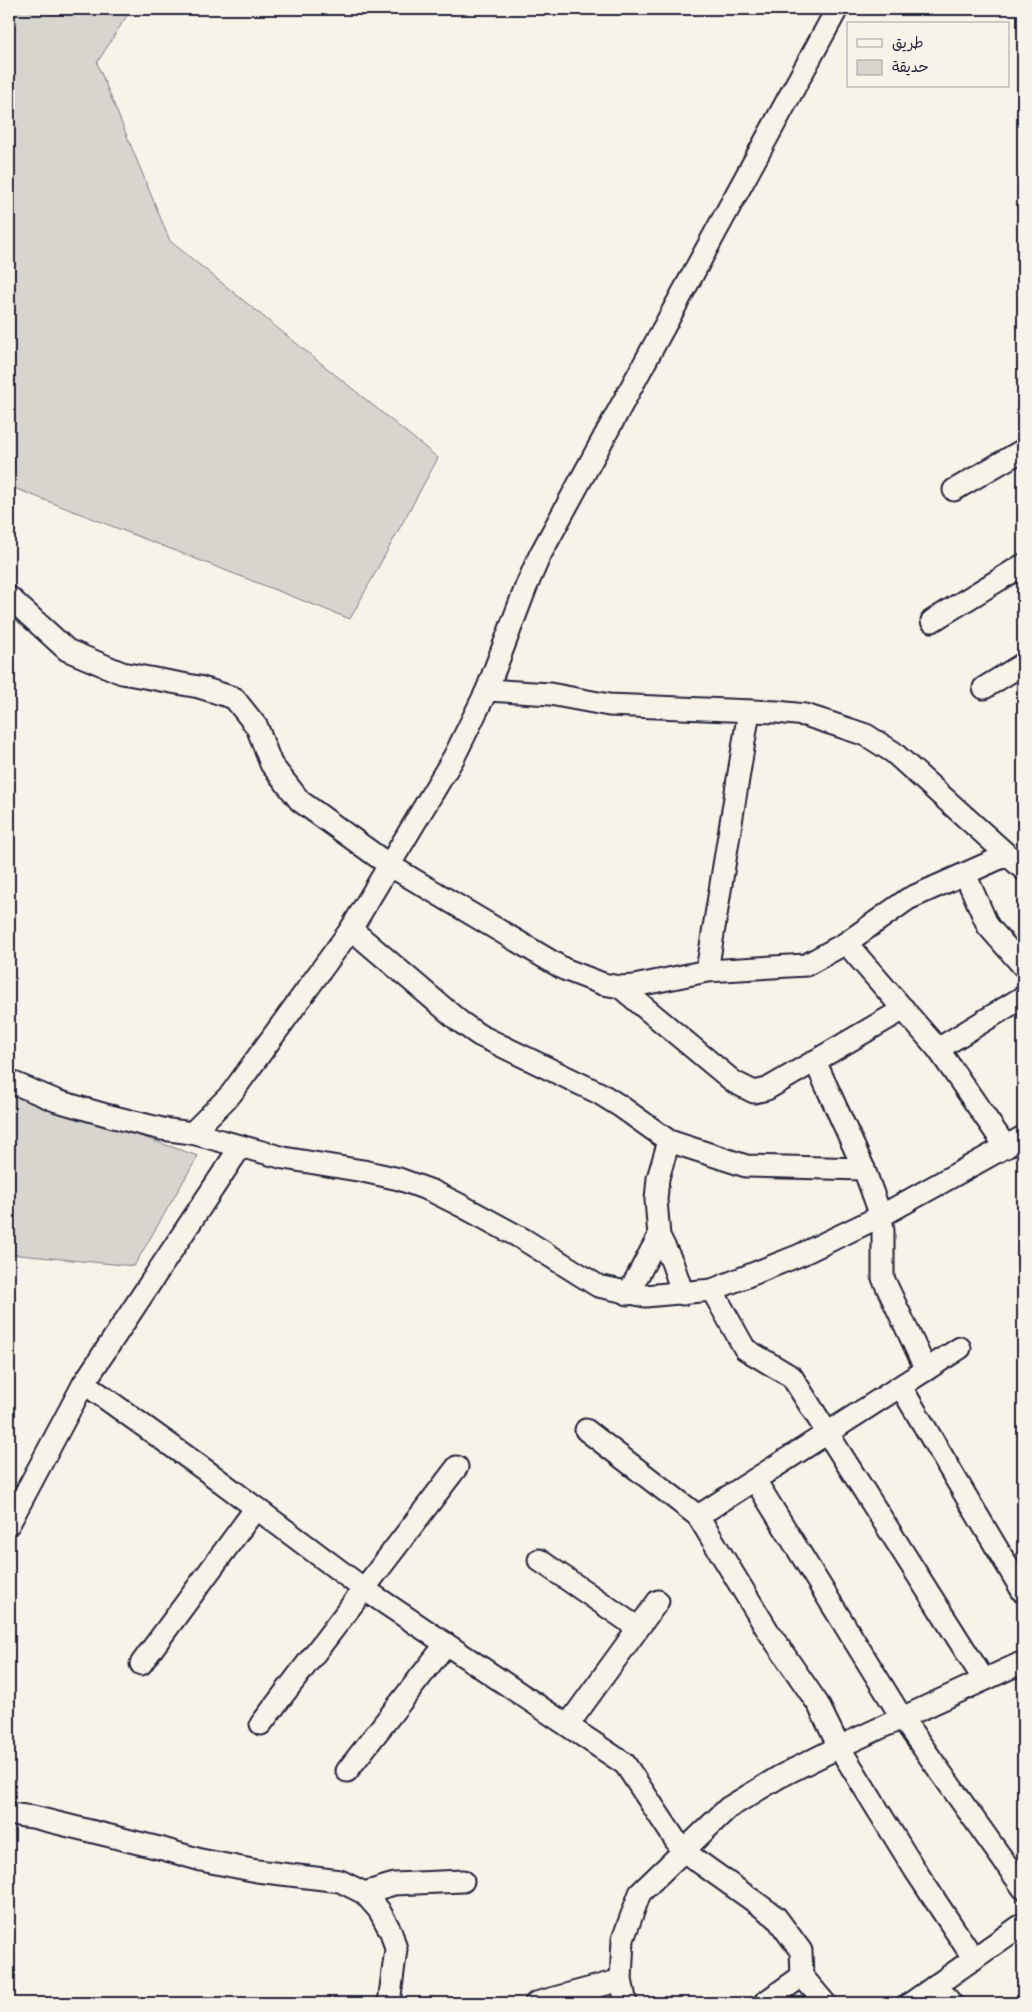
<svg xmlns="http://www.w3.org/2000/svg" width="1032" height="2012" font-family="Mynerve,'Playpen Sans Arabic',sans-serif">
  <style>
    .green { fill: #d8d5cf; stroke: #7d7c85 }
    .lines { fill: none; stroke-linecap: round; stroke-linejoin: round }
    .minor-casing { stroke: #22223b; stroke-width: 25 }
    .minor { stroke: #f7f3e8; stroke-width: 21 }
  </style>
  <rect width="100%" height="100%" fill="#f7f3e8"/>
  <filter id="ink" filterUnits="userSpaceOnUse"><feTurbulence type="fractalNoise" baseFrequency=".02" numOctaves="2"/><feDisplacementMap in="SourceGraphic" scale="10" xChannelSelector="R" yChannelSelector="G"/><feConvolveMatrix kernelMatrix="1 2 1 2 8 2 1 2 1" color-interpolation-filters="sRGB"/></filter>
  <g filter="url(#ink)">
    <g class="green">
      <path d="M9,9H131L97,63L170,241L438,458L350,619L9,486Z"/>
      <path d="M9,1091L198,1156L134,1266L9,1254Z"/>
    </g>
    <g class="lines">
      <defs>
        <g id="minor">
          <path d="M954,490L1023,450"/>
          <path d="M9,597L67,650L122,673L199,687L234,698L257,727L271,764L300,801L389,865L564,969L603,984L620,987L634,986L707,971L806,965L846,943L908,899L1007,855"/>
          <path d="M932,621L1023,565"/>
          <path d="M984,688L1023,664"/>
          <path d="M487,690L550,694L609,705L777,712L805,715L833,724L866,735L893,752L1023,869"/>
          <path d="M965,874L988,926L1023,966"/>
          <path d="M351,929L459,1021L479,1035L599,1093L620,1106L669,1141L746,1166L864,1169"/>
          <path d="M846,943L938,1049L1006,1147"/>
          <path d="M707,971L749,711"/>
          <path d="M620,987L734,1082L754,1092L767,1089L904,1009"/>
          <path d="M938,1049L1023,997"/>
          <path d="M815,1061L864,1169L881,1216L883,1231V1278L926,1370"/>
          <path d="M9,1081L57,1101L110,1116L162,1129L192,1133L284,1158L363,1171L399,1179L432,1191L460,1205L523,1239L598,1286L645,1296L712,1290L800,1255L881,1216L1023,1137"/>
          <path d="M192,1133L231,1094L351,929L454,757L487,690L526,587L540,555L837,9"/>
          <path d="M669,1141L658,1178L656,1200L659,1236L672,1262L683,1294"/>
          <path d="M712,1290L745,1349L792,1377L984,1680"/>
          <path d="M628,1294L659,1236"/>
          <path d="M84,1383L212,1475L364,1589L625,1764L682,1850L776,1917L801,1951L802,1976L825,2003"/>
          <path d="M901,1387L1023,1592"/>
          <path d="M586,1430L698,1516L768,1631L818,1704L839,1747L915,1870L974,1959"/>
          <path d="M755,1480L902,1718L1023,1888"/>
          <path d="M698,1516L960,1348"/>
          <path d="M9,1524L84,1383L241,1146"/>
          <path d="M539,1560L638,1628"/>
          <path d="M141,1664L256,1508"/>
          <path d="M261,1724L457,1467"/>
          <path d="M568,1725L658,1601"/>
          <path d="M347,1771L446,1644"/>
          <path d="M9,1814L33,1817L163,1849L201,1860L257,1871L340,1881L364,1893L379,1910L391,1932L396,1949L389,2003"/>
          <path d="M364,1893L394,1884L463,1881"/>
          <path d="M936,1985L951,2003"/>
          <path d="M536,2003L621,1980"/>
          <path d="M626,2003L621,1980L623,1939L640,1893L728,1808L779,1777L839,1747L1023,1662"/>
          <path d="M764,2003L802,1976"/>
          <path d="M911,2003L1023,1924"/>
        </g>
      </defs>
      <use href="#minor" class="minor-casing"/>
      <use href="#minor" class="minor"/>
    </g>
  </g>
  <rect width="1032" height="2012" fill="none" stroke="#f7f3e8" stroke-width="30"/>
  <rect x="15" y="15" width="1002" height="1982" fill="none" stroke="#22223b" stroke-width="2" filter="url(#ink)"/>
  <rect x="847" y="22" width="162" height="65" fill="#f7f3e8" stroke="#a29fa3"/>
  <rect x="857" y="39" width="25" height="8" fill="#f7f3e8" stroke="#a29fa3"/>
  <text x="892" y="48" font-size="15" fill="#22223b">طريق</text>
  <rect x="857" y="60" width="25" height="15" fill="#d8d5cf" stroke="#a29fa3"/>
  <text x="892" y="72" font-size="15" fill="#22223b">حديقة</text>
</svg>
